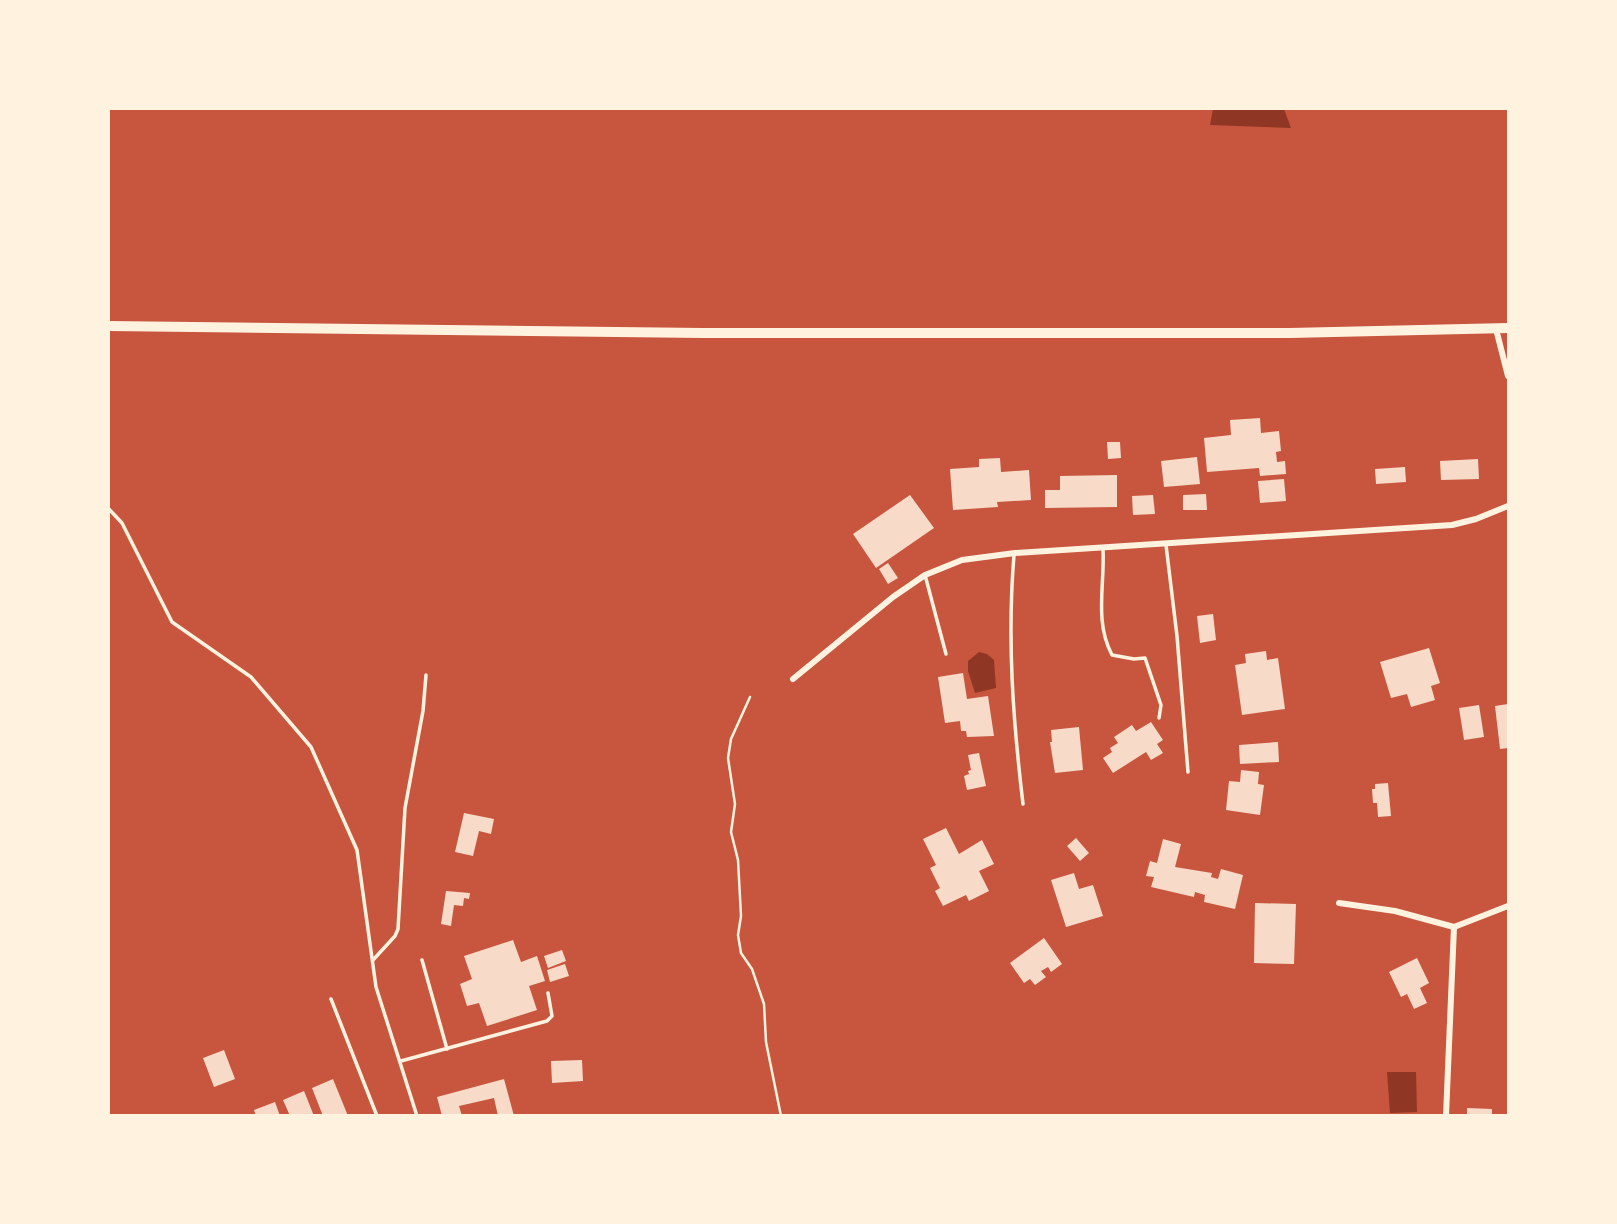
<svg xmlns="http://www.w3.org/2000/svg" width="1617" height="1224" font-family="Karla,sans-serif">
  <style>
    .water { fill: #8f3625 }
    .building { fill: #f7dbc8 }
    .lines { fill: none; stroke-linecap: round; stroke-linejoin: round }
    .path { stroke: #fff3e0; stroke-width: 2.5 }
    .service { stroke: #fff3e0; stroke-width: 3.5 }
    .minor { stroke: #fff3e0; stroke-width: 6 }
    .trunk { stroke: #fff3e0; stroke-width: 10 }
  </style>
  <rect width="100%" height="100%" fill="#c8553d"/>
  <g class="water">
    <path d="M1284,109L1291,128L1210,125L1213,109Z"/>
    <path d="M979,652L987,654L994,660L996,688L975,693L968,671V661Z"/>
    <path d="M1387,1072H1416L1417,1112L1390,1113Z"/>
  </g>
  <g class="building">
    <path d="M1260,418L1261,433L1279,431L1281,451L1276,452L1277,462L1285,461L1286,474L1260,476L1259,468L1207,472L1204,438L1231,435L1230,420Z"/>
    <path d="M1107,442H1120L1121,458L1108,459Z"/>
    <path d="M1197,457L1200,484L1164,487L1161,461Z"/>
    <path d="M1000,458L1001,472L1029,470L1031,500L997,502L998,507L953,510L950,469L979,467V459Z"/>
    <path d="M1478,459L1479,479L1441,480L1440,461Z"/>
    <path d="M1405,467L1406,482L1376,484L1375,469Z"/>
    <path d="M1117,475V507L1045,508V490H1060V476Z"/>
    <path d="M1284,479L1286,501L1260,503L1258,481Z"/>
    <path d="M1206,494L1207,510H1183V495Z"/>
    <path d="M910,495L934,528L876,568L853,534Z"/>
    <path d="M1153,495L1155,514L1133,515L1132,496Z"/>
    <path d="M888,563L898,578L888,584L879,569Z"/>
    <path d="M1213,614L1216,640L1200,643L1197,616Z"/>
    <path d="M1429,648L1440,683L1431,686L1435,700L1411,707L1407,694L1391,698L1380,662Z"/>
    <path d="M1266,651L1267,660L1278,658L1285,709L1242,715L1235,665L1246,663L1245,654Z"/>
    <path d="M963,673L967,699L988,696L994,736L967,737L966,731H961L960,721L945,723L938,677Z"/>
    <path d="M1508,704V748L1500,749L1495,706Z"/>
    <path d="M1479,705L1484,737L1464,740L1459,708Z"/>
    <path d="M1151,722L1163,740L1157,744L1163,753L1151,760L1146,752L1113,773L1103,758L1112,752L1110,748L1118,743L1114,737L1132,725L1136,731Z"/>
    <path d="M1079,727L1083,770L1055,773L1050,742H1052L1051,730Z"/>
    <path d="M1278,742L1279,762L1240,764L1239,745Z"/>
    <path d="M979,753L986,786L967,790L964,776L969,774L968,771L971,770L968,755Z"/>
    <path d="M1241,770L1259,772L1258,784L1264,785L1260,815L1226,810L1229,781L1240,782Z"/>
    <path d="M1388,783L1391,816L1378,817L1377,803H1373L1372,789H1375V784Z"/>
    <path d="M464,813L494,819L491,834L479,831L473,856L455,852Z"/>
    <path d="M946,828L959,854L982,840L994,864L979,871L989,891L969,901L966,895L943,906L935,891L940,888L930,868L936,865L923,839Z"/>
    <path d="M1076,838L1089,853L1080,861L1067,846Z"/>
    <path d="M1163,839L1181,844L1175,867L1212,873L1211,877L1218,879L1221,869L1243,875L1235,909L1204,902L1205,895L1195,892L1194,897L1151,887L1154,877L1146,876L1150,861L1157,863Z"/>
    <path d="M1074,873L1079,889L1093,885L1103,916L1066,927L1051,880Z"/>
    <path d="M446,891L470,893L469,899L464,898L463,906L454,905L451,926L441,924Z"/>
    <path d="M1255,903L1296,904L1294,964L1254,963Z"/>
    <path d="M1044,938L1062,964L1051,972L1048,967L1041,971L1046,977L1035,985L1030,979L1024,983L1010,963Z"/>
    <path d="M513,940L521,962L537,956L545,981L529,986L537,1010L487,1026L479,1003L467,1006L460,984L472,979L464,956Z"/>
    <path d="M562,950L566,961L548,968L544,956Z"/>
    <path d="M1417,958L1429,983L1420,988L1427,1003L1414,1009L1407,994L1401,997L1389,972Z"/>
    <path d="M565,964L569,976L550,982L547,970Z"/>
    <path d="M224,1050L235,1079L214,1087L203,1058Z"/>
    <path d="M582,1060L583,1081L552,1083L551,1061Z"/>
    <path d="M333,1079L348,1116H323L312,1088Z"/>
    <path d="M504,1079L514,1116H498L494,1098L459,1106L462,1116H442L437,1097Z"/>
    <path d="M304,1091L314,1116H290L283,1100Z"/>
    <path d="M275,1102L280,1116H256L254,1110Z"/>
    <path d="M1467,1108L1492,1109V1116H1467Z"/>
  </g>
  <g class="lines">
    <path class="path" d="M750,697L731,739L728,758L735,804L731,832L738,860L741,916L738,935L741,953L752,969L764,1004L766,1042L781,1116"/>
    <g class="service">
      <path d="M108,508L122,523L172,622L251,677L311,747L357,850L376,987L417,1116"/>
      <path d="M1166,545L1177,636L1188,772"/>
      <path d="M1103,549C1105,585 1094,621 1112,655L1134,659L1145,658L1161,705L1159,718"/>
      <path d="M1014,555C1007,639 1013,720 1023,804"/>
      <path d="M925,575L946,654"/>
      <path d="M373,960L395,936L398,929L405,808L423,711L426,675"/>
      <path d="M422,960L447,1049"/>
      <path d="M331,999L377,1116"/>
      <path d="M401,1061L547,1021L552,1016L548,993"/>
    </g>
    <g class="minor">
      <path d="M1496,329L1508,376"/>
      <path d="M793,679L893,597L925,575L962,560L1015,553L1452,525L1476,519L1508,506"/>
      <path d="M1339,903L1395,911L1454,927L1508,906"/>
      <path d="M1446,1116L1454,927"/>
    </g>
    <path class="trunk" d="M108,326L703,333H1290L1508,328"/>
  </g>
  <rect width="1617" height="1224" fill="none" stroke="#fff3e0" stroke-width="220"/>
</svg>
